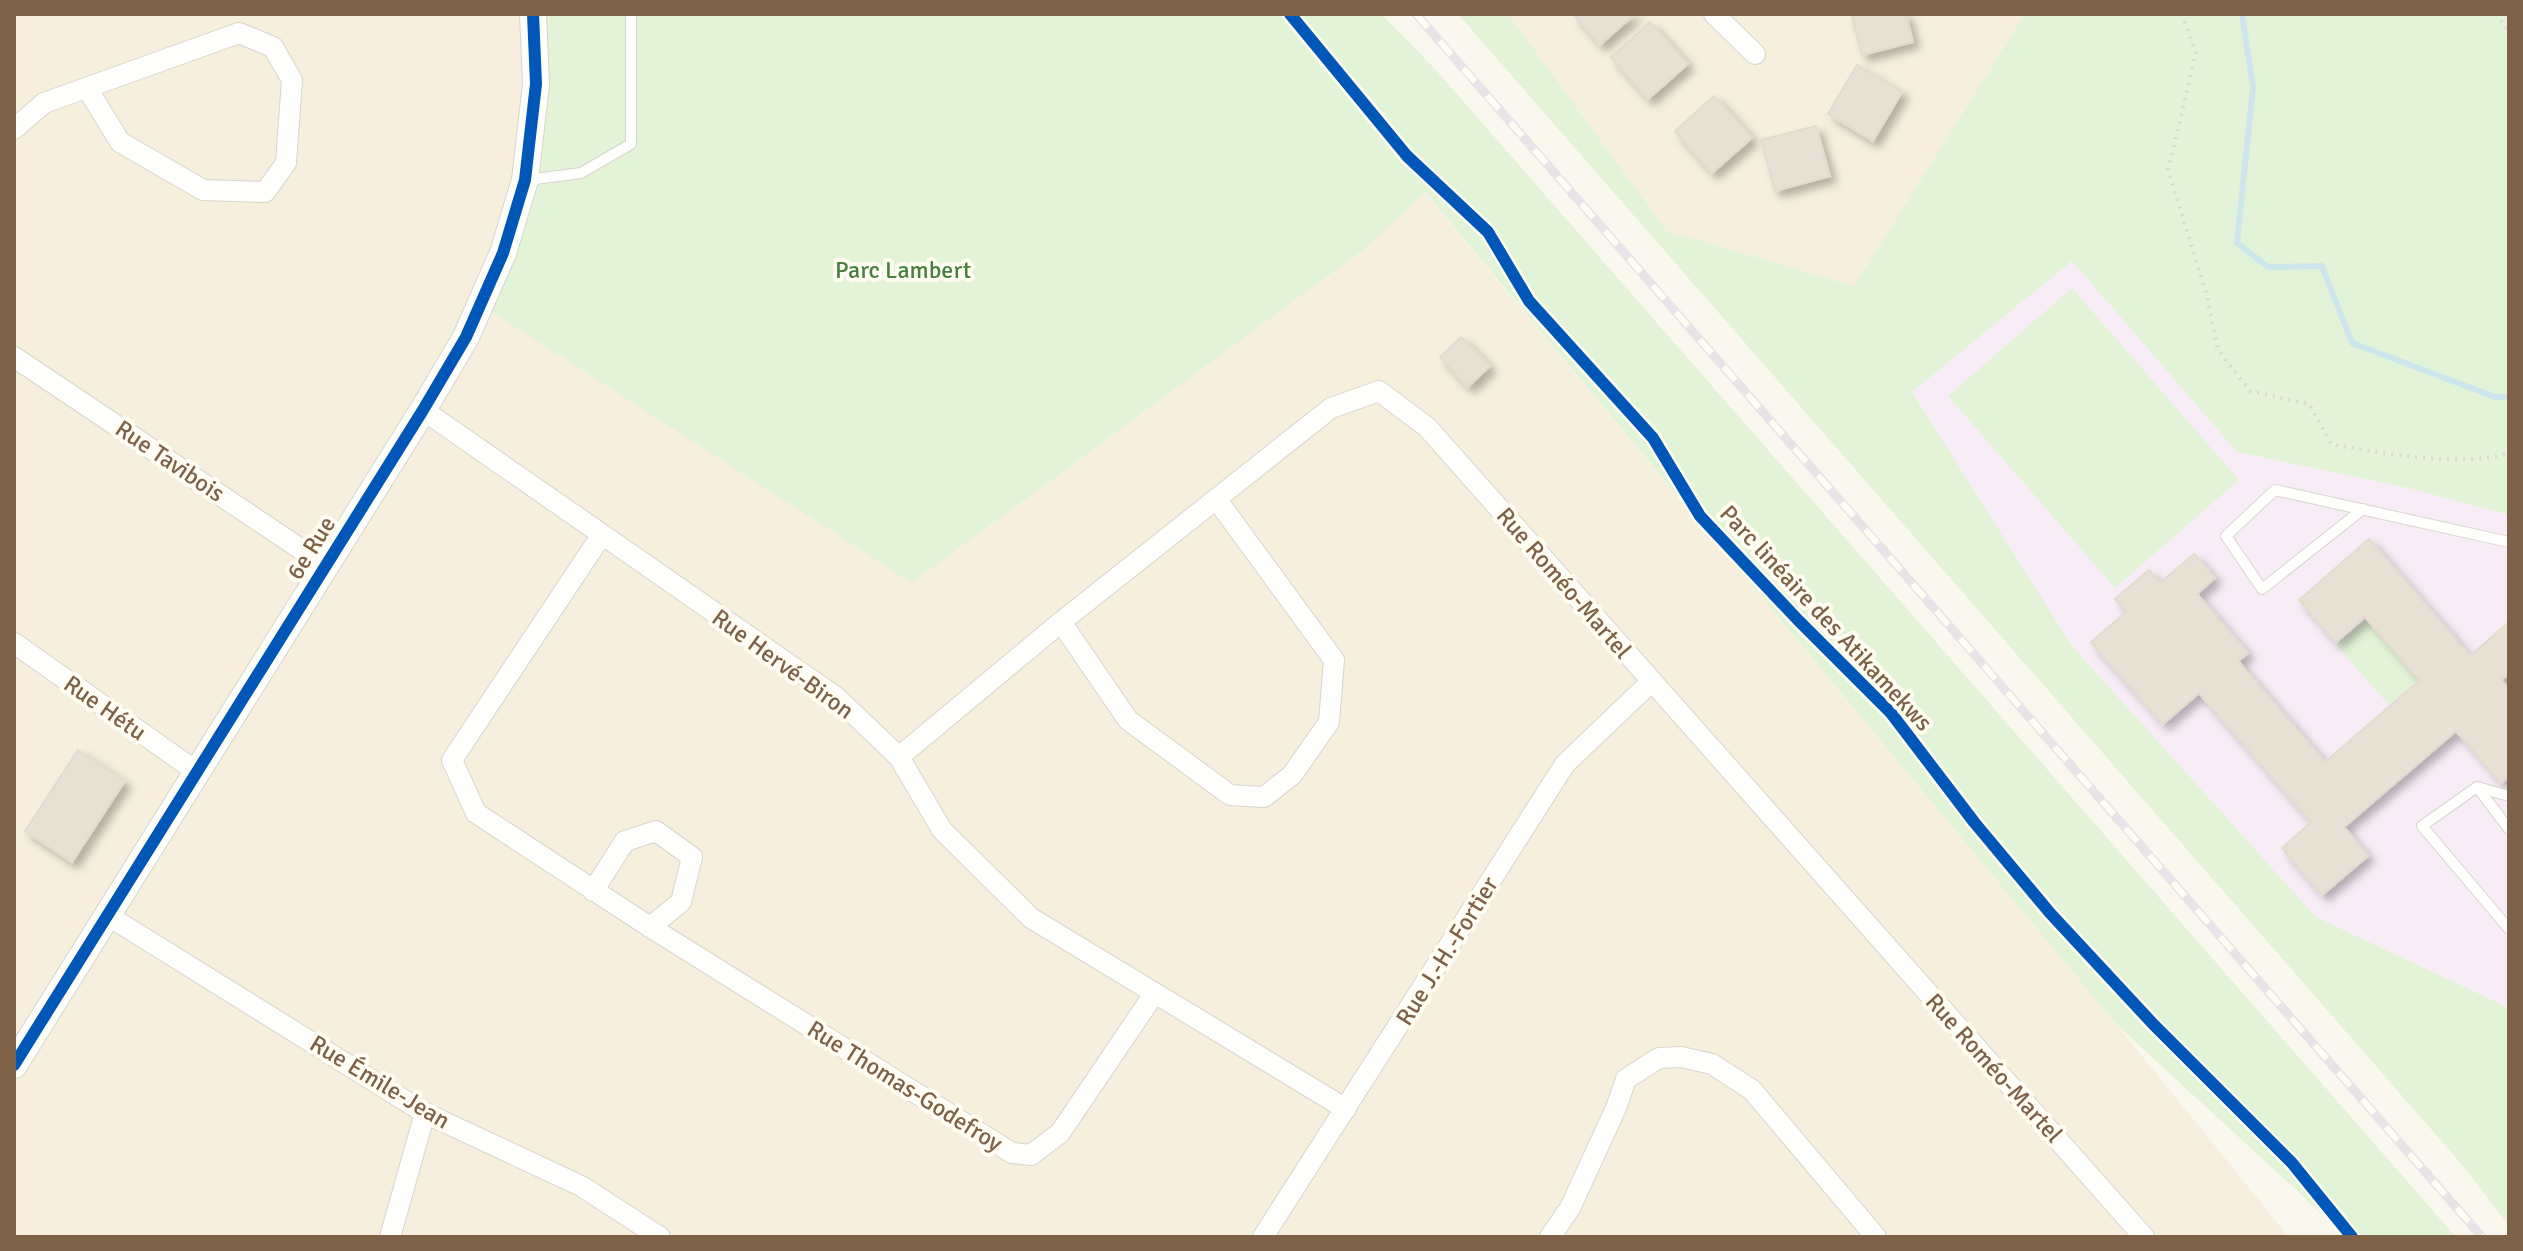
<svg xmlns="http://www.w3.org/2000/svg" width="2523" height="1251" font-family="Signika,sans-serif">
  <style>
    .residential { fill: #f6efde }
    .education { fill: #f8edf6 }
    .green { fill: #e3f3d7 }
    .lines { fill: none; stroke-linecap: round; stroke-linejoin: round }
    .stream { stroke: #cde6ed; stroke-width: 6 }
    .building { fill: #e7e0d5; stroke: #e4dbcf; stroke-width: 2; filter: url(#shadow) }
    .service-casing { stroke: #d9d4cc; stroke-width: 12 }
    .minor-casing { stroke: #d9d4cc; stroke-width: 22 }
    .tertiary-casing { stroke: #d9d4cc; stroke-width: 28 }
    .path { stroke: #ddd7ce; stroke-width: 4; stroke-dasharray: 2 6; stroke-linecap: butt }
    .service { stroke: #fefefc; stroke-width: 10 }
    .minor { stroke: #fefefc; stroke-width: 20 }
    .tertiary { stroke: #fefefc; stroke-width: 26 }
    .rail-casing { stroke: #e7e3e7; stroke-width: 9 }
    .rail { stroke: #fffcf2; stroke-width: 6; stroke-dasharray: 18; stroke-linecap: butt }
    .cycleway-casing { stroke: #fffcf2; stroke-width: 17 }
    .cycleway { stroke: #0057b8; stroke-width: 12 }
    .labels { text-anchor: middle; stroke-width: 8; stroke-linejoin: round; paint-order: stroke }
    .park-label { font-size: 24px; fill: #477f3c; stroke: #fffcf2 }
    .street-label { font-size: 24px; fill: #7e6248; stroke: #fffcf2 }
  </style>
  <defs>
    <filter id="shadow"><feDropShadow dx="6" dy="6" stdDeviation="4" flood-color="#0004"/></filter>
  </defs>
  <rect width="100%" height="100%" fill="#faf7ee"/>
  <g class="residential">
    <path d="M14,14H532L912,583L1366,248L1424,192L2116,1024L2289,1237H14Z"/>
    <path d="M1508,14H2025L1854,286L1667,231Z"/>
  </g>
  <path class="education" d="M2072,261L2237,452L2408,488L2509,515V1008L2316,917L2072,646L1911,392Z"/>
  <g class="green">
    <path d="M532,14H1381L1435,69L2456,1237H2347L2116,1024L1425,192L1366,248L912,583L489,310L533,175Z"/>
    <path d="M1458,14H1508L1667,231L1854,286L2025,14H2509V515L2408,488L2237,452L2072,261L1912,392L2072,646L2316,917L2509,1008V1226L2464,1167Z"/>
    <path d="M2072,288L2239,480L2115,588L1948,396Z"/>
    <path d="M2366,620L2418,680L2389,705L2336,645Z"/>
  </g>
  <g class="lines">
    <path class="stream" d="M2242,14L2253,87L2237,243L2268,267L2322,266L2352,343L2495,397H2509"/>
  </g>
  <g class="building">
    <path d="M1573,14H1635L1600,45Z"/>
    <path d="M1851,14H1906L1913,42L1862,55Z"/>
    <path d="M1650,22L1688,64L1648,99L1611,57Z"/>
    <path d="M1857,65L1902,92L1873,141L1828,114Z"/>
    <path d="M1714,96L1752,138L1712,173L1675,131Z"/>
    <path d="M1816,126L1830,176L1775,191L1761,140Z"/>
    <path d="M1461,337L1490,366L1468,387L1440,357Z"/>
    <path d="M2369,539L2470,656L2509,622V674L2501,680L2509,689V777L2501,783L2456,731L2344,827L2368,856L2322,895L2282,848L2311,822L2199,693L2163,724L2091,642L2126,612L2115,599L2149,570L2160,583L2194,554L2215,578L2197,594L2248,653L2238,661L2325,762L2420,680L2365,617L2336,642L2299,600Z"/>
    <path d="M78,750L125,781L72,862L25,831Z"/>
  </g>
  <g class="lines">
    <defs>
      <g id="service">
        <path d="M527,180L581,173L631,144V14"/>
        <path d="M2363,509L2262,589L2226,536L2275,490L2509,542"/>
        <path d="M2477,787L2509,796"/>
        <path d="M2509,829L2477,787L2422,826L2509,929"/>
      </g>
      <g id="minor">
        <path d="M1714,14L1755,54"/>
        <path d="M14,129L44,103L239,33L273,47L292,80L286,163L265,192L203,190L120,142L87,88"/>
        <path d="M14,357L326,566"/>
        <path d="M423,410L836,697L899,757L942,830L1031,918L1346,1109"/>
        <path d="M601,536L452,760L476,813L650,927L1012,1153L1031,1155L1060,1133L1154,994"/>
        <path d="M1061,622L1128,720L1230,795L1264,797L1292,775L1329,722L1334,660L1217,500"/>
        <path d="M14,643L197,772"/>
        <path d="M899,757L1061,622L1331,408L1379,391L1427,427L2144,1237"/>
        <path d="M593,891L625,841L656,831L692,857L681,902L650,927"/>
        <path d="M107,915L425,1113L581,1186L660,1237"/>
        <path d="M390,1237L425,1113"/>
        <path d="M1263,1237L1565,764L1651,682"/>
        <path d="M1550,1237L1570,1208L1616,1108L1626,1079L1659,1058L1681,1057L1712,1064L1752,1090L1876,1237"/>
      </g>
      <path id="tertiary" d="M14,1065L423,410L466,337L503,253L525,180L536,84L533,14"/>
    </defs>
    <use href="#service" class="service-casing"/>
    <use href="#minor" class="minor-casing"/>
    <use href="#tertiary" class="tertiary-casing"/>
    <g class="path">
      <path d="M2182,14L2196,53L2168,170L2206,292L2218,350L2250,391L2309,404L2331,444C2379,453 2463,468 2509,453"/>
      <path d="M2496,14L2509,32"/>
    </g>
    <use href="#service" class="service"/>
    <use href="#minor" class="minor"/>
    <use href="#tertiary" class="tertiary"/>
    <defs>
      <path id="rail" d="M1416,14L2482,1237"/>
    </defs>
    <use href="#rail" class="rail-casing"/>
    <use href="#rail" class="rail"/>
    <defs>
      <g id="cycleway">
        <path d="M1290,14L1407,156L1488,232L1529,301L1653,438L1700,516L1798,620L1891,713L1974,822L2050,913L2154,1025L2292,1163L2352,1237"/>
        <path d="M14,1065L423,410L466,337L503,253L525,180L536,84L533,14"/>
      </g>
    </defs>
    <use href="#cycleway" class="cycleway-casing"/>
    <use href="#cycleway" class="cycleway"/>
  </g>
  <g class="labels">
    <g class="park-label">
      <text x="903" y="278">Parc Lambert</text>
    </g>
    <g class="street-label">
      <text transform="translate(170 461) rotate(34)" y="8">Rue Tavibois</text>
      <text transform="translate(311 548) rotate(-58)" y="8">6e Rue</text>
      <text transform="translate(1564 583) rotate(49)" y="8">Rue Roméo-Martel</text>
      <text transform="translate(1826 618) rotate(47)" y="8">Parc linéaire des Atikamekws</text>
      <text transform="translate(783 664) rotate(36)" y="8">Rue Hervé-Biron</text>
      <text transform="translate(105 708) rotate(35)" y="8">Rue Hétu</text>
      <text transform="translate(1447 951) rotate(-58)" y="8">Rue J.-H.-Fortier</text>
      <text transform="translate(1994 1068) rotate(48)" y="8">Rue Roméo-Martel</text>
      <text transform="translate(380 1082) rotate(31)" y="8">Rue Émile-Jean</text>
      <text transform="translate(905 1086) rotate(32)" y="8">Rue Thomas-Godefroy</text>
    </g>
  </g>
  <rect width="2523" height="1251" fill="none" stroke="#7e6248" stroke-width="32"/>
</svg>
